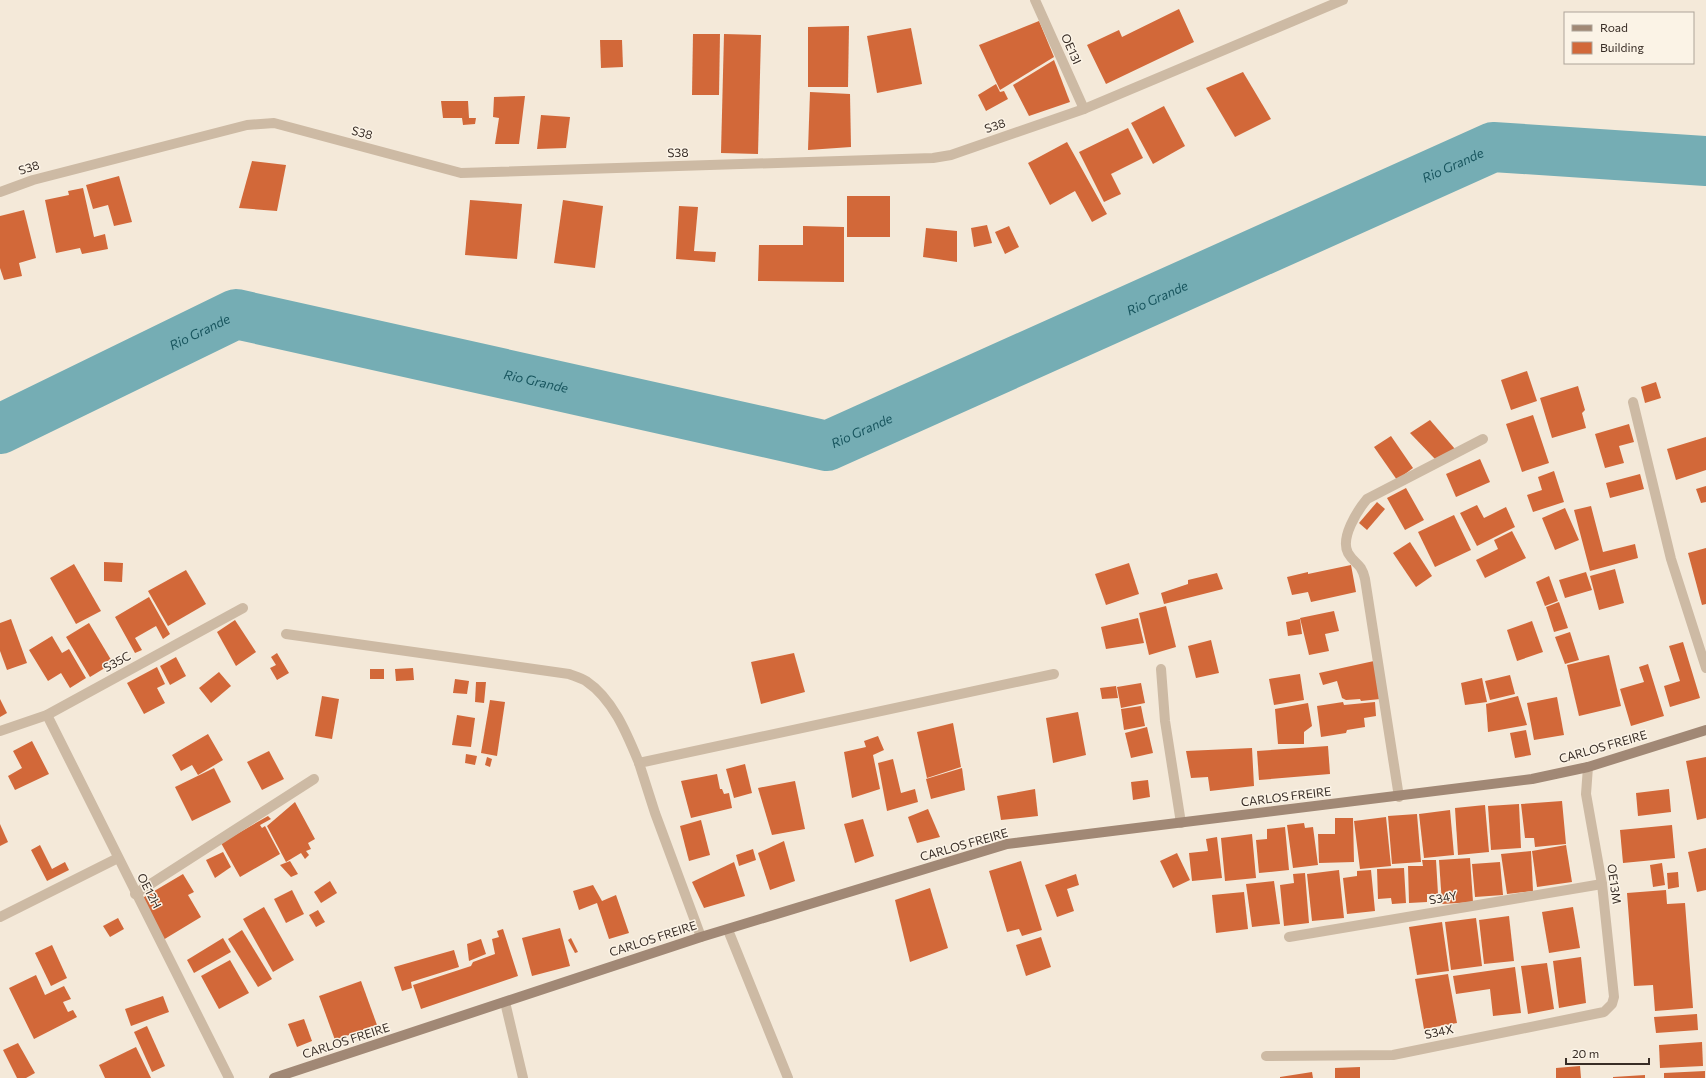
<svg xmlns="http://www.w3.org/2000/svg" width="1706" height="1078" font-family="Commissioner,sans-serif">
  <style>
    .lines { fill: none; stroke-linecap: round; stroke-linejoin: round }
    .river { stroke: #75adb4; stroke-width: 50 }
    .building { fill: #d26839 }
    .lane { stroke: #cdbaa4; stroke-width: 10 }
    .street { stroke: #cdbaa4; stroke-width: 10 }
    .secondary { stroke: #a18875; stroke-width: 10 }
    .labels { text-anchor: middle; stroke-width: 3; stroke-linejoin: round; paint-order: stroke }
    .street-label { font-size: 12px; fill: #382d26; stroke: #fbf3e6 }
    .water-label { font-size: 13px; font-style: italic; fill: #18555e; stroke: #fbf3e6 }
  </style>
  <rect width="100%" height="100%" fill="#f4e9d9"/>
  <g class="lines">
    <path class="river" id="s1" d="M0,429L236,314L827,446L1493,147L1706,161"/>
  </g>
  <g class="building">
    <path d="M1179,9L1194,42L1106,84L1087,45L1119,30L1122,37Z"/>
    <path d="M1039,21L1054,57L1000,90L979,45Z"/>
    <path d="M849,26L848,87H808V27Z"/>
    <path d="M911,28L922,84L877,93L867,36Z"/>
    <path d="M693,34H720L719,95H692Z"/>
    <path d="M724,34L761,35L758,154L721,153Z"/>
    <path d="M600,40H622L623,67L601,68Z"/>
    <path d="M1054,60L1070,102L1029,116L1013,85Z"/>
    <path d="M1243,72L1271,119L1235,137L1206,88Z"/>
    <path d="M996,84L1000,92L1004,91L1008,99L986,111L978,95Z"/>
    <path d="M810,92L850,94L851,147L808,150Z"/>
    <path d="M525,96L519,144H495L499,118L493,117L494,97Z"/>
    <path d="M441,101H468L469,118H476L475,124L463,125L462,118H443Z"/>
    <path d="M1164,106L1185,146L1153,164L1131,123Z"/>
    <path d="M541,115L570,117L566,148L537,149Z"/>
    <path d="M1128,128L1143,158L1111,174L1121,194L1104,202L1079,152Z"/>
    <path d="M1067,142L1107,214L1092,222L1075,191L1050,205L1028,163Z"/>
    <path d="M252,161L286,165L277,211L239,208Z"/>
    <path d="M119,176L132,222L114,226L108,205L93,209L86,185Z"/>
    <path d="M83,188L94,237L105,234L108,249L82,254L80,248L56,253L45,200L69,195L68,191Z"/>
    <rect x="847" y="196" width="43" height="41"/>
    <path d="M470,200L522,204L517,259L465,255Z"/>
    <path d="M563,200L603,206L595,268L554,263Z"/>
    <path d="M679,206L698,207L694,251L716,252L715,262L676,259Z"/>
    <path d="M24,210L36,258L19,263L22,276L4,280L0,268V216Z"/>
    <path d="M987,225L992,243L974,247L971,228Z"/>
    <path d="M803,226L844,227V282L758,281L759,245H803Z"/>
    <path d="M1009,226L1019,247L1005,254L995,232Z"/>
    <path d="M926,228L957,231V262L923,257Z"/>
    <path d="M1527,371L1537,401L1511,410L1501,380Z"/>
    <path d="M1656,382L1661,398L1645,403L1641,387Z"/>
    <path d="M1578,386L1585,410L1582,413L1586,428L1552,438L1540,398Z"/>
    <path d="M1533,415L1549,463L1522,472L1506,424Z"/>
    <path d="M1430,420L1455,449L1435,459L1410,433Z"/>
    <path d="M1629,424L1634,442L1619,446L1624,463L1605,468L1595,434Z"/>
    <path d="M1391,436L1413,468L1397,480L1374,447Z"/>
    <path d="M1706,437V470L1676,480L1667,449Z"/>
    <path d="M1480,459L1490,482L1456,497L1446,474Z"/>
    <path d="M1554,471L1564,502L1533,512L1527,495L1542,490L1538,477Z"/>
    <path d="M1640,474L1644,489L1610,498L1606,483Z"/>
    <path d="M1706,486V502L1701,503L1696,489Z"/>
    <path d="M1406,488L1424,520L1405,530L1387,498Z"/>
    <path d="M1377,502L1385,509L1367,530L1359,523Z"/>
    <path d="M1477,505L1484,518L1506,507L1515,527L1477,546L1460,513Z"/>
    <path d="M1591,506L1603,552L1635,544L1638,558L1590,571L1574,510Z"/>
    <path d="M1565,508L1579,540L1555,550L1542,518Z"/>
    <path d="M1454,515L1471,550L1435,567L1418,532Z"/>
    <path d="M1512,531L1526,558L1485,578L1476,560L1498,549L1494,540Z"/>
    <path d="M1410,542L1432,576L1416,587L1393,553Z"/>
    <path d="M1706,548V604L1702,605L1688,553Z"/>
    <path d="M104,562L123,563L122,582L104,581Z"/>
    <path d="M1129,563L1139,594L1106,605L1095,574Z"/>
    <path d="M74,564L101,611L76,624L50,578Z"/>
    <path d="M1351,565L1356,592L1311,602L1308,592L1292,595L1287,577L1308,572V574Z"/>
    <path d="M1615,569L1624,603L1599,610L1590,576Z"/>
    <path d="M186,570L206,604L168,626L148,591Z"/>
    <path d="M1586,572L1592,590L1565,598L1559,580Z"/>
    <path d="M1217,573L1223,589L1164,604L1161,593L1188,584V580Z"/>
    <path d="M1549,576L1558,601L1545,606L1536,582Z"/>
    <path d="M149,597L170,634L163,639L156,626L135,638L142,650L135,653L115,617Z"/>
    <path d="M1559,602L1568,628L1554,632L1546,607Z"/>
    <path d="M1166,606L1176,647L1149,655L1139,613Z"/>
    <path d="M1334,611L1339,631L1325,634L1329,651L1309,655L1300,618Z"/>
    <path d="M1138,618L1144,643L1106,649L1101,627Z"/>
    <path d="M11,619L27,663L7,670L0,651V623Z"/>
    <path d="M1300,619L1302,634L1288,636L1286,622Z"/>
    <path d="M235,620L256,652L236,666L217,632Z"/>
    <path d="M1532,621L1543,652L1517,661L1507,630Z"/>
    <path d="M89,623L113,663L90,677L66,637Z"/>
    <path d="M1570,632L1579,660L1565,664L1555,637Z"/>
    <path d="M52,636L62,653L69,649L86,678L70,688L61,673L48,681L29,650Z"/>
    <path d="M1211,640L1219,673L1196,678L1188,646Z"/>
    <path d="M1683,642L1700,698L1670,707L1664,686L1680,681L1669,646Z"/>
    <path d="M277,653L289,673L277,680L270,668L276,665L271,657Z"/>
    <path d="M794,653L805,692L761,704L751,662Z"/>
    <path d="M1609,655L1621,706L1579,716L1567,665Z"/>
    <path d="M176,657L186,676L170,685L160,666Z"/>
    <path d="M1374,661L1380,699L1361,701L1360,699L1346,700L1342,698L1337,681L1323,685L1319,673Z"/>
    <path d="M1648,664L1664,716L1631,726L1620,689L1644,682L1639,667Z"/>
    <path d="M157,667L165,684L157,688L165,703L144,714L127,683Z"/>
    <path d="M413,668L414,680L396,681L395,669Z"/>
    <rect x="370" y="669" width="14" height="10"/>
    <path d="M219,672L231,686L211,703L199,688Z"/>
    <path d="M1300,674L1304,700L1274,705L1269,679Z"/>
    <path d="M1510,675L1515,694L1490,700L1485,681Z"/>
    <path d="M1482,678L1487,702L1465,705L1461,683Z"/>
    <path d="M455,679L469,681L467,694L453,693Z"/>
    <path d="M476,682H486L484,703L475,702Z"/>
    <path d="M1141,683L1145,703L1121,708L1117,687Z"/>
    <path d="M1116,686L1118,698L1102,699L1100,688Z"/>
    <path d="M322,696L339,699L332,739L315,736Z"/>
    <path d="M1518,696L1527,725L1488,732L1486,704Z"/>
    <path d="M1557,697L1564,735L1534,740L1527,703Z"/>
    <path d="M0,699L7,713L0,717Z"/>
    <path d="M490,700L505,702L497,756L481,753Z"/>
    <path d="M1343,702L1344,705L1375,702L1376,716L1364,718L1365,727L1347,730L1346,733L1321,737L1317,706Z"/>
    <path d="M1308,703L1312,726L1304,732V744H1278L1275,709Z"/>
    <path d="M1141,706L1145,726L1124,730L1121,709Z"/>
    <path d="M1078,712L1086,755L1053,763L1046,718Z"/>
    <path d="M457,715L475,718L471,747L452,745Z"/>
    <path d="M953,723L961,767L927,778L917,732Z"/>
    <path d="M1147,727L1153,753L1131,758L1125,733Z"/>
    <path d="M1526,730L1531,755L1515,758L1510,733Z"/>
    <path d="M208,734L223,760L198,775L192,765L181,771L172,755Z"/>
    <path d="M878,736L884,750L873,755L880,789L852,798L844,752L866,747L864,741Z"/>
    <path d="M32,741L49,774L15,790L8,776L22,768L13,751Z"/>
    <path d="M1328,746L1330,774L1259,780L1257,751Z"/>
    <path d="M1252,748L1254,786L1210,791L1208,777L1191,778L1186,751Z"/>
    <path d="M269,751L284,779L262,790L247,762Z"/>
    <path d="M466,754L477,756L475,765L465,763Z"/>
    <path d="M487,757L492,759L490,767L485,765Z"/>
    <path d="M1706,757V818L1697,820L1686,761Z"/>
    <path d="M893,759L901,793L915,789L918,802L887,811L878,763Z"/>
    <path d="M745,764L752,793L734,798L726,769Z"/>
    <path d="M214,768L231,802L192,821L175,787Z"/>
    <path d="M962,768L965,790L931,799L926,779Z"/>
    <path d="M717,774L720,789H722L724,794L729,793L732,808L691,818L681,781Z"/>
    <path d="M1148,780L1150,797L1133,800L1131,782Z"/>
    <path d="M795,781L805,829L772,835L758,788Z"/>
    <path d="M1035,789L1038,816L1001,820L997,796Z"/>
    <path d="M1669,789L1671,812L1638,816L1636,793Z"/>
    <path d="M1562,801L1566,844L1535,847L1534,838H1525L1521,804Z"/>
    <path d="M295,802L315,839L308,843L311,849L306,851L309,855L305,859L301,853L286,862L267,826Z"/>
    <path d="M1519,804L1521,848L1491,850L1488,806Z"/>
    <path d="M1485,805L1489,852L1458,855L1455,808Z"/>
    <path d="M928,809L940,837L917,843L908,817Z"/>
    <path d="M1450,810L1454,855L1424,858L1419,814Z"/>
    <path d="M1417,814L1421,862L1392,864L1388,816Z"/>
    <path d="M268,816L271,819L260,825L262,828L265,826L280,854L240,877L221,843Z"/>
    <path d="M1386,817L1391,866L1360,869L1354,821Z"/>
    <path d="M1335,818H1353L1354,862L1319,863L1318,834H1335Z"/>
    <path d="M863,819L874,856L855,863L844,824Z"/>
    <path d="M701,820L710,855L689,861L680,826Z"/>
    <path d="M1304,823L1305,828L1313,827L1318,865L1293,868L1287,825Z"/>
    <path d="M0,824L8,842L0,846Z"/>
    <path d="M1672,825L1675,858L1623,863L1620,830Z"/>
    <path d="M1285,827L1289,870L1259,873L1256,840L1267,839V829Z"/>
    <path d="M1252,834L1256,878L1225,881L1221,838Z"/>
    <path d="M1217,837L1222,878L1192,881L1189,853L1208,851L1206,839Z"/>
    <path d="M784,841L795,881L770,890L758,853Z"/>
    <path d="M40,845L52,869L65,862L69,870L47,881L31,850Z"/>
    <path d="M1566,845L1572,882L1537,887L1532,851Z"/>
    <path d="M1706,848V890L1697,892L1688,852Z"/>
    <path d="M753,849L756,860L739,866L736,855Z"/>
    <path d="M1531,851L1533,891L1507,894L1501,854Z"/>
    <path d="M223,852L231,867L215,878L206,860Z"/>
    <path d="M1177,853L1190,880L1173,888L1160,861Z"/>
    <path d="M1470,858L1473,902L1442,904L1439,860Z"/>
    <path d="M1422,860H1436L1438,894H1427V902L1409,903L1408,866H1423Z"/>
    <path d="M290,861L298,874L291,877L280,865Z"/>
    <path d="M1021,861L1042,930L1022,936L1019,929L1007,932L989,871Z"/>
    <path d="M734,862L745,896L704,908L692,882Z"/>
    <path d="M1500,862L1503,895L1475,897L1472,864Z"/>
    <path d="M1662,863L1665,885L1653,887L1650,865Z"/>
    <path d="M1404,868L1406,903L1392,904L1391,898L1378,899L1377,869Z"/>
    <path d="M1339,870L1344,918L1312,921L1307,874Z"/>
    <path d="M1371,870L1375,911L1347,914L1343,878L1357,876V871Z"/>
    <path d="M1678,872L1679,887L1668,889L1667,873Z"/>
    <path d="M1305,873L1309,923L1284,926L1280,885L1294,883L1293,874Z"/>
    <path d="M183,874L194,892L188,895L201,917L163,940L139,900Z"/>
    <path d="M1076,874L1079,885L1067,889L1074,911L1057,917L1045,885Z"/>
    <path d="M330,881L337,893L321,903L314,892Z"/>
    <path d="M1274,881L1280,924L1252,927L1246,884Z"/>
    <path d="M593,885L602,901L616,895L629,933L609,939L597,903L579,910L573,891Z"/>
    <path d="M930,888L948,948L910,962L895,900Z"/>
    <path d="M292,890L304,914L286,923L274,899Z"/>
    <path d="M1666,890L1667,904L1685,903L1693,1008L1655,1011L1653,985L1634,986L1627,893Z"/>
    <path d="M1244,892L1248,929L1216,933L1212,895Z"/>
    <path d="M264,907L294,960L273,972L243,919Z"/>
    <path d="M1573,907L1580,948L1549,953L1542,912Z"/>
    <path d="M318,910L325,922L316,927L309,915Z"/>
    <path d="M1509,916L1514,961L1484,964L1479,920Z"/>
    <path d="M118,918L124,929L110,937L103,926Z"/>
    <path d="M1476,918L1482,966L1451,970L1445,922Z"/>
    <path d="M1442,922L1449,971L1417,975L1409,927Z"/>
    <path d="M560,928L570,966L532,976L522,938Z"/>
    <path d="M503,929L518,976L421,1009L413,985L471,966L473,962L495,954L492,939L499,937L497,931Z"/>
    <path d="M242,930L272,979L258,987L228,939Z"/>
    <path d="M1041,937L1051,967L1026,976L1016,945Z"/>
    <path d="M223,938L231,952L194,973L187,960Z"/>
    <path d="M571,938L578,952L575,953L568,940Z"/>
    <path d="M481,939L486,954L469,961L467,944Z"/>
    <path d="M52,945L67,978L51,986L35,953Z"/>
    <path d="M454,950L459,967L411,982L412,988L402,991L394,967Z"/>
    <path d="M1581,957L1586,1003L1559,1008L1553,961Z"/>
    <path d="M230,960L249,993L219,1009L201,976Z"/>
    <path d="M1547,963L1554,1009L1528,1014L1521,966Z"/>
    <path d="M1515,967L1521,1013L1493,1016L1490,989L1456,994L1453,976Z"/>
    <path d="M1448,974L1457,1023L1424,1029L1415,979Z"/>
    <path d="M36,975L45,995L64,986L71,999L63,1002L68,1012L73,1010L77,1017L34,1039L9,988Z"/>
    <path d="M361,981L377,1025L335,1040L319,996Z"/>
    <path d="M163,996L169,1012L131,1026L125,1009Z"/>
    <path d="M1697,1014L1698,1030L1656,1033L1654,1017Z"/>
    <path d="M304,1019L312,1041L297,1047L288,1024Z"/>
    <path d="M147,1026L165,1066L152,1072L134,1032Z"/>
    <path d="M1702,1042L1703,1066L1660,1068L1659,1045Z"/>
    <path d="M18,1043L35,1073L26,1078H17L3,1050Z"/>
    <path d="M136,1047L151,1078H105L99,1065Z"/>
    <path d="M1580,1066L1581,1078H1556V1068Z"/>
    <path d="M1360,1067V1078H1335V1068Z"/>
    <path d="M1705,1071V1078H1664V1073Z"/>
    <path d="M1312,1072L1313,1078H1280V1077Z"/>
    <path d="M1645,1075V1078H1613V1077Z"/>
  </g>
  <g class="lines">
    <g class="lane">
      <path d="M286,634L569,674C574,676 581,678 586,681C613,699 627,734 639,763"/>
      <path d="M505,1002L523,1078"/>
    </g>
    <g class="street">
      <path d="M1035,0L1084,109"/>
      <path d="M0,192L33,180L247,125L274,123L461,173L933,158L951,155L1084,109L1343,0"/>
      <path d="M1633,402L1671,559L1706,668"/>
      <path d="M1161,669L1165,721L1181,823"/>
      <path d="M47,715L229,1078"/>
      <path d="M0,731L47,715L243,608"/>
      <path d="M1399,797L1365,579C1361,562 1355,565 1348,553C1340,538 1357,511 1367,499L1483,439"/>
      <path d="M135,894L314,779"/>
      <path d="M0,917L118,858"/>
      <path d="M728,930L788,1078"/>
      <path d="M701,937L655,813L639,763L1054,674"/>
      <path d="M1289,937L1602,884"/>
      <path d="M1266,1056L1393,1055L1604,1012L1612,1004L1614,997L1602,884L1586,794L1588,767"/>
    </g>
    <path class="secondary" d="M274,1078L701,937L1007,844L1532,779L1588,767L1706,730"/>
  </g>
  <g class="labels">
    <g class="street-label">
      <text transform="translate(1071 49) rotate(66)" y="4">OE13I</text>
      <text transform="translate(995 126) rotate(-19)" y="4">S38</text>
      <text transform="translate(362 133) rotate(15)" y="4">S38</text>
      <text transform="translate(678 153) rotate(-2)" y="4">S38</text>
      <text transform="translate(29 168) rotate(-17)" y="4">S38</text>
      <text transform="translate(117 662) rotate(-29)" y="4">S35C</text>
      <text transform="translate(1603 747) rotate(-16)" y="4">CARLOS FREIRE</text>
      <text transform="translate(1286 797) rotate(-7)" y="4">CARLOS FREIRE</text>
      <text transform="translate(964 845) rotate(-16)" y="4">CARLOS FREIRE</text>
      <text transform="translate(1614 884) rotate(82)" y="4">OE13M</text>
      <text transform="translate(149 891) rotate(63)" y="4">OE12H</text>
      <text transform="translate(1443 898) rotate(-10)" y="4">S34Y</text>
      <text transform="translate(653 939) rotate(-18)" y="4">CARLOS FREIRE</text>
      <text transform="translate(1439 1032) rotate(-12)" y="4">S34X</text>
      <text transform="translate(346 1041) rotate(-18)" y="4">CARLOS FREIRE</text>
    </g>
    <g class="water-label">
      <text dy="5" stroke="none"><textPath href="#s1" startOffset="1554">Rio Grande</textPath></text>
      <text dy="5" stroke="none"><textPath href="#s1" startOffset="1230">Rio Grande</textPath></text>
      <text dy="5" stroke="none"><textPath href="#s1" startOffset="222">Rio Grande</textPath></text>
      <text dy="5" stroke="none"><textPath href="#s1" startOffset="570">Rio Grande</textPath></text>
      <text dy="5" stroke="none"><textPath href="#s1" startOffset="906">Rio Grande</textPath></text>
    </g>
  </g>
  <rect x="1564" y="12" width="130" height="52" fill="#fbf3e6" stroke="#ada499"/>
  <rect x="1572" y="25" width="20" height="6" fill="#a18875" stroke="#ada499"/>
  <text x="1600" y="32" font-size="12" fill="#382d26">Road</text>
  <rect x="1572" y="42" width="20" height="12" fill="#d26839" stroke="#ada499"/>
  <text x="1600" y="52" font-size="12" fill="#382d26">Building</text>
  <path d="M1566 1058v6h83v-6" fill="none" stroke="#382d26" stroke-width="2"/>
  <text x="1572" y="1058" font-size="12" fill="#382d26" stroke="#fbf3e6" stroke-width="3" paint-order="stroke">20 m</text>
</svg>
